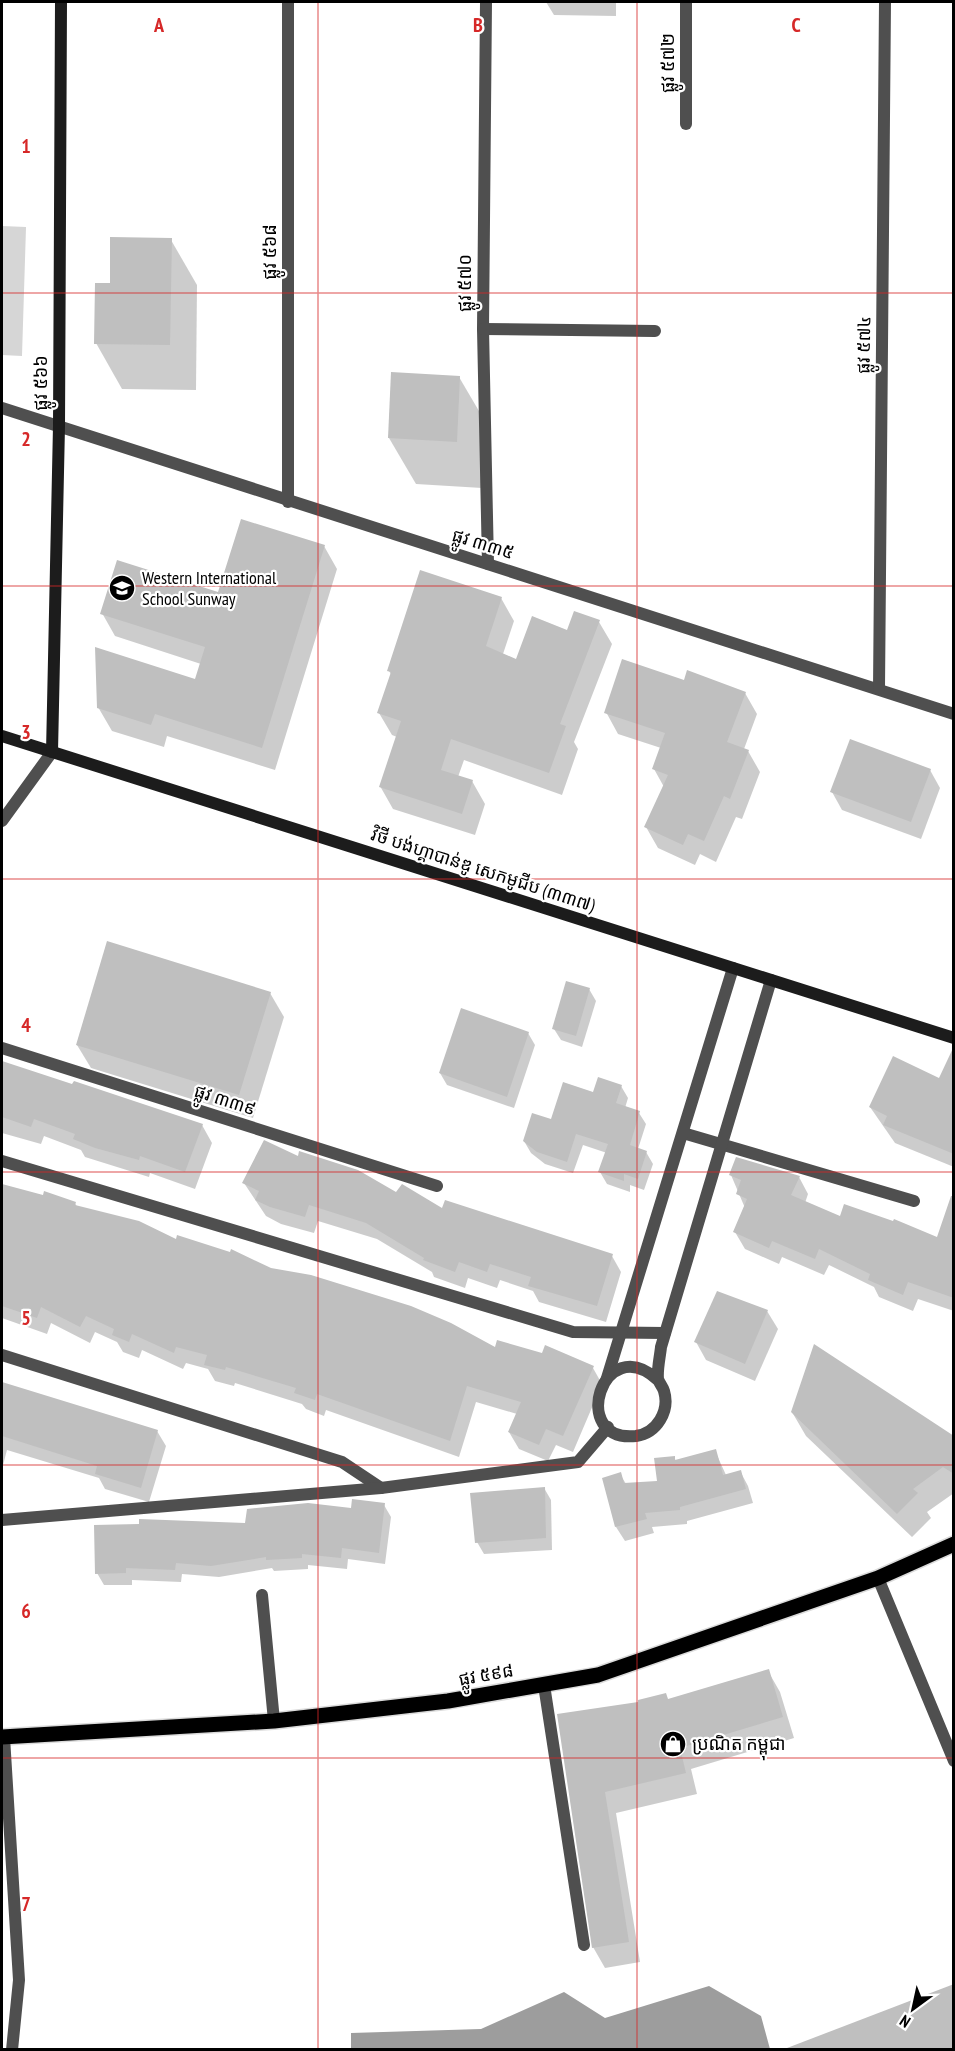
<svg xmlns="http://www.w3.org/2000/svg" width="955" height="2051" font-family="'PT Sans Narrow','Noto Sans Khmer',sans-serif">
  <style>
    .green { fill: #d6d6d6 }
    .water { fill: #9d9d9d }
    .shadow { fill: #0003 }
    .building { fill: #bfbfbf }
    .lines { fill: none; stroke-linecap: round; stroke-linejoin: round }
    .primary-casing { stroke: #dbdbdb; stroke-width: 18 }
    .street { stroke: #4f4f4f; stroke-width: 12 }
    .secondary { stroke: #1c1c1c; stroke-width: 12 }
    .primary { stroke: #000; stroke-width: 15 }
    .grid { fill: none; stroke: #d62828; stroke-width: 1.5; stroke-opacity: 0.55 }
    .labels { text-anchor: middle; stroke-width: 4.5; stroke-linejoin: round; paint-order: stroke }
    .street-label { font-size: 18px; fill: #000; stroke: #fff }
    .poi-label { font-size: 18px; fill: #000; stroke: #fff; text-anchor: start }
    .grid-label { font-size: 20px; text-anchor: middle; font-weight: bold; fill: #d62828; stroke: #fff; stroke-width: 4.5; stroke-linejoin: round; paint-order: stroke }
  </style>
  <rect width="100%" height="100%" fill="#fff"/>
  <path class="green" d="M2,226L26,227L22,356L2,355Z"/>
  <path class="water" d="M709,1986L761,2016L770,2049H351V2033L481,2029L564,1992L605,2018Z"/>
  <g class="shadow">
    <path d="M546,2H616V16L554,15Z"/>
    <path d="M171,240L197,285L196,390L122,389L96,343L111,285Z"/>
    <path d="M393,374L459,377L486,423L482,488L416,484L389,438Z"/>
    <path d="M324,546L337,569L275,770L167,736L164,747L112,731L98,707L196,681L201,664L115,636L102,613L219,594Z"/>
    <path d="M501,598L514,621L503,654L517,660L568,632L599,622L612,644L574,742L578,749L562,795L464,760L458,777L472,781L485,804L475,835L393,809L380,786L397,737L392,735L379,713L392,676L389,671Z"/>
    <path d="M684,681L745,693L757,714L744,749L748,751L760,772L742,819L736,817L716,862L700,854L695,865L658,848L646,827L664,787L654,769L661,748L618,734L606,712Z"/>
    <path d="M930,770L940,788L921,839L842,810L832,792Z"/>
    <path d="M589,989L596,1001L582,1047L561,1040L554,1029Z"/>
    <path d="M270,993L284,1017L253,1118L91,1068L77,1045Z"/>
    <path d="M528,1033L535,1045L514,1108L447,1085L440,1073Z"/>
    <path d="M2,1063L202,1125L212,1143L195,1189L150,1173L149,1177L85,1157L81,1150L44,1136L41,1144L2,1133Z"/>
    <path d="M954,1073V1167L895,1143L870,1107Z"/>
    <path d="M621,1086L628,1098L625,1108L639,1113L646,1124L638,1149L646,1152L653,1164L644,1190L630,1185V1192L607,1184L600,1172L607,1153L583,1145L573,1173L545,1164L531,1153L524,1141L594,1094Z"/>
    <path d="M299,1159L443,1210L612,1256L621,1272L606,1322L539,1302L533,1291L500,1280L497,1288L468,1278L465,1288L434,1277L432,1272L377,1239L318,1221L314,1233L281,1224L266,1216L244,1183Z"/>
    <path d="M731,1175L799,1177L808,1194L805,1203L841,1218L938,1239L954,1216V1311L918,1299L913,1311L879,1297L874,1287L829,1265L824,1275L782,1257L779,1264L745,1249L735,1232L745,1208Z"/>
    <path d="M2,1186L75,1203L77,1207L177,1242L270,1269L496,1349L593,1368L602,1384L573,1452L556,1445L548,1461L519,1449L509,1432L517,1414L476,1402L459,1457L326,1410L324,1416L306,1409L302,1404L235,1383L234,1386L215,1381L208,1369L186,1363L183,1369L142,1350L139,1358L123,1352L117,1342L95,1332L90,1343L51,1323L47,1334L2,1318Z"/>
    <path d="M767,1311L778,1329L755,1381L706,1360L696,1342Z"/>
    <path d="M2,1383L157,1431L166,1446L149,1502L105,1489L99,1478L7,1450L2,1469Z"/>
    <path d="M792,1412L954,1438V1493L927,1512L931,1518L912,1537L806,1436Z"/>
    <path d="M715,1451L726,1475L740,1471L748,1486L753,1503L687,1521V1524L652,1527L654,1533L625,1541L616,1527L604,1479L620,1474L626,1484L658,1482L674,1457L676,1461Z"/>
    <path d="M544,1488L551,1500L552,1550L484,1554L477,1542Z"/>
    <path d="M384,1505L391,1517L385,1564L348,1559L347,1569L308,1565V1569L274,1571L272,1568L219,1577L182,1574L181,1582L132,1580V1585H104L97,1573L246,1525Z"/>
    <path d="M768,1671L780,1692L794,1738L691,1769L697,1794L616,1813L640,1962L605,1968L593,1947L559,1715L669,1700Z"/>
    <path d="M954,1986V2050H788Z"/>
  </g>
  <g class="building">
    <path d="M110,237L172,238L170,345L94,344L95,283H110Z"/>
    <path d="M391,372L460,376L457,442L388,438Z"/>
    <path d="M241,519L325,545L262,748L155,714L151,725L97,708L95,647L195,679L205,647L100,614L117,560L218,592Z"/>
    <path d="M420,570L502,597L486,646L516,659L532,616L567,630L574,611L600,620L560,724L566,726L549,773L451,739L441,770L473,780L462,814L379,787L401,721L377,713L391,672L387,671Z"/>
    <path d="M622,659L684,680L687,670L746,692L727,742L749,750L730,799L724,796L704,841L688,834L683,845L644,827L668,775L652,769L665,733L604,713Z"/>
    <path d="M850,739L931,769L911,822L830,792Z"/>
    <path d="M107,941L271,992L239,1095L76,1045Z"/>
    <path d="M566,981L590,988L576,1036L552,1029Z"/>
    <path d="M461,1008L529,1032L507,1097L439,1073Z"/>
    <path d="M954,1046V1154L883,1125L887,1116L869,1107L893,1056L939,1078Z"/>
    <path d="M2,1061L72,1084L74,1081L203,1124L185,1172L140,1156L139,1160L95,1148L73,1139L75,1134L34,1119L31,1127L2,1117Z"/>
    <path d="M598,1077L622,1085L616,1103L640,1111L630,1145L647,1151L638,1179L624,1174V1181L598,1172L608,1144L576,1134L567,1162L537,1152L523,1141L532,1113L551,1119L563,1082L593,1092Z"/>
    <path d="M264,1140L298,1156L299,1151L358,1170L396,1192L402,1184L442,1208L445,1200L613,1254L597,1306L528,1286L531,1277L490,1264L487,1272L459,1262L455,1272L423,1260L424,1258L366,1223L309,1205L305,1217L270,1207L255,1200L259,1191L242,1183Z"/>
    <path d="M736,1157L800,1176L791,1195L840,1216L844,1204L893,1221L894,1219L937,1237L951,1196H954V1298L908,1282L903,1295L868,1280L870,1274L819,1249L815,1259L772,1241L769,1248L733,1232L747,1199L736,1194L741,1180L729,1175Z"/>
    <path d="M2,1184L43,1195L44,1191L76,1202L75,1205L139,1221L176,1239L177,1235L230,1252L231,1249L271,1268L311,1275L411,1306L451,1323L495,1347L497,1340L542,1353L545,1345L594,1366L563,1436L546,1429L539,1445L508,1432L521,1402L467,1386L450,1441L317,1394L315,1400L294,1393L296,1388L226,1367L225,1370L204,1365L207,1355L176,1347L174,1353L132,1334L129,1342L112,1335L114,1329L86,1316L80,1327L41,1307L37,1318L2,1306Z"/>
    <path d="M717,1291L768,1310L745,1364L694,1342Z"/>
    <path d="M814,1344L954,1436V1474L943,1467L913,1489L918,1493L897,1514L791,1412Z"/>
    <path d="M2,1382L158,1430L141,1488L95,1474L97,1466L2,1436Z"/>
    <path d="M716,1449L723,1475L741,1470L746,1489L680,1507V1510L645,1513L647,1519L615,1527L602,1478L621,1472L624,1483L657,1481L654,1458L675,1456V1460Z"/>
    <path d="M545,1487L546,1538L475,1543L470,1493Z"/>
    <path d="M352,1499L385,1503L379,1553L342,1548L341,1558L302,1554V1558L266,1560V1557L211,1566L176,1563L175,1570L126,1568V1573L95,1574L94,1525L139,1524V1519L245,1523L247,1509L308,1503L351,1508Z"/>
    <path d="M769,1669L783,1717L680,1748L686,1773L605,1792L629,1942L592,1948L557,1714L638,1702V1700L666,1693L668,1699Z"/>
    <path d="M954,1984V2049H787V2048Z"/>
  </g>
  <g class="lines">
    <defs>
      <path id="primary" d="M2,1737L274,1721L448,1701L598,1675L878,1578L954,1544"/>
    </defs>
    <use href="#primary" class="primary-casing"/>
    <g class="street">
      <path d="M486,2L483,329L488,564"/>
      <path d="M686,124V2"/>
      <path d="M483,329L655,331"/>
      <path d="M2,408L954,714"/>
      <path d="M288,502V2"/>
      <path d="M879,689L885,2"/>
      <path d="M2,821L52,752"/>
      <path d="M2,1048L437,1186"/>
      <path d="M683,1133L914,1201"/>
      <path d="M2,1161L573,1332L665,1333"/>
      <path d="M2,1355L342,1462L381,1488"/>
      <path d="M607,1378L733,968"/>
      <path d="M658,1380C602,1329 568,1443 636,1436C657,1433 670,1411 664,1391C663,1387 659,1383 658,1379C657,1369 660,1357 661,1347L771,980"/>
      <path d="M2,1520L381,1488L578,1462L608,1427"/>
      <path d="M878,1578L954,1761"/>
      <path d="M262,1595L274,1721"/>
      <path d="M544,1685L584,1945"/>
      <path d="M4,1737L19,1980L12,2050"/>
    </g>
    <g class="secondary">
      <path d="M2,736L954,1038"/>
      <path d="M52,752L59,426L61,2"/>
    </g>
    <use href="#primary" class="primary"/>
  </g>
  <path class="grid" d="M318,2V2050M637,2V2050M2,293H954M2,586H954M2,879H954M2,1172H954M2,1465H954M2,1758H954"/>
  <defs>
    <symbol id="school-disc" viewBox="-11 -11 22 22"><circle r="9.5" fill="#000" stroke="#fff"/><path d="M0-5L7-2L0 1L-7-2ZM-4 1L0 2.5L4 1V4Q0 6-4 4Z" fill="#fff"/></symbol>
    <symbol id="shop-disc" viewBox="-11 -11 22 22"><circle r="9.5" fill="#000" stroke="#fff"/><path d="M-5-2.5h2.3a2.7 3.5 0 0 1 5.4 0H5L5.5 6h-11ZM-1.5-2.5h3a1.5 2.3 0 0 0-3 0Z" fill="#fff"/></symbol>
  </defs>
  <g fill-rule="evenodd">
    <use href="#school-disc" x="107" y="573" width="30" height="30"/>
    <use href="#shop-disc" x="658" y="1729" width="30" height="30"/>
  </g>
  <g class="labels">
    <g class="street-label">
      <text transform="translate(668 63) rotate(-90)" y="6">ផ្លូវ ៥៧២</text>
      <text transform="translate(270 252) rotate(-90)" y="6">ផ្លូវ ៥៦៨</text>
      <text transform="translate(465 283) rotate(-90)" y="6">ផ្លូវ ៥៧០</text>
      <text transform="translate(864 345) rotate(-89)" y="6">ផ្លូវ ៥៧៤</text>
      <text transform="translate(41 383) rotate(-90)" y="6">ផ្លូវ ៥៦៦</text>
      <text transform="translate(483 544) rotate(17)" y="6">ផ្លូវ ៣៣៥</text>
      <text transform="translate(483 870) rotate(18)" y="6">វិថី បង់ហ្គាបាន់ឌូ សេកមូជីប (៣៣៧)</text>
      <text transform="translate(225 1100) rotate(18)" y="6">ផ្លូវ ៣៣៩</text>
      <text transform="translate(486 1675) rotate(-10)" y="6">ផ្លូវ ៥៩៨</text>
    </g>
    <g class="poi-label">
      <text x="142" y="584">Western International<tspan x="142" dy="21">School Sunway</tspan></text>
      <text x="692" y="1750">ប្រណិត កម្ពុជា</text>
    </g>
  </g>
  <g class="grid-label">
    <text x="159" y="32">A</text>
    <text x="478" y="32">B</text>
    <text x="796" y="32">C</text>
    <text x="26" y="153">1</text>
    <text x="26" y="446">2</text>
    <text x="26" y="739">3</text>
    <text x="26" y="1032">4</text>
    <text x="26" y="1325">5</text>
    <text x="26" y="1618">6</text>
    <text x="26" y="1911">7</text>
  </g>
  <rect width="955" height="2051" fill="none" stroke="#000000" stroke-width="6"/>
  <g transform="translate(913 2009) rotate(213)" stroke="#ffffff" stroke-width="4.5" paint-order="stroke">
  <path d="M0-4.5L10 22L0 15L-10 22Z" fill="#000000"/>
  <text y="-9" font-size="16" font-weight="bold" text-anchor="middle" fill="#000000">N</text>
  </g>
</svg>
